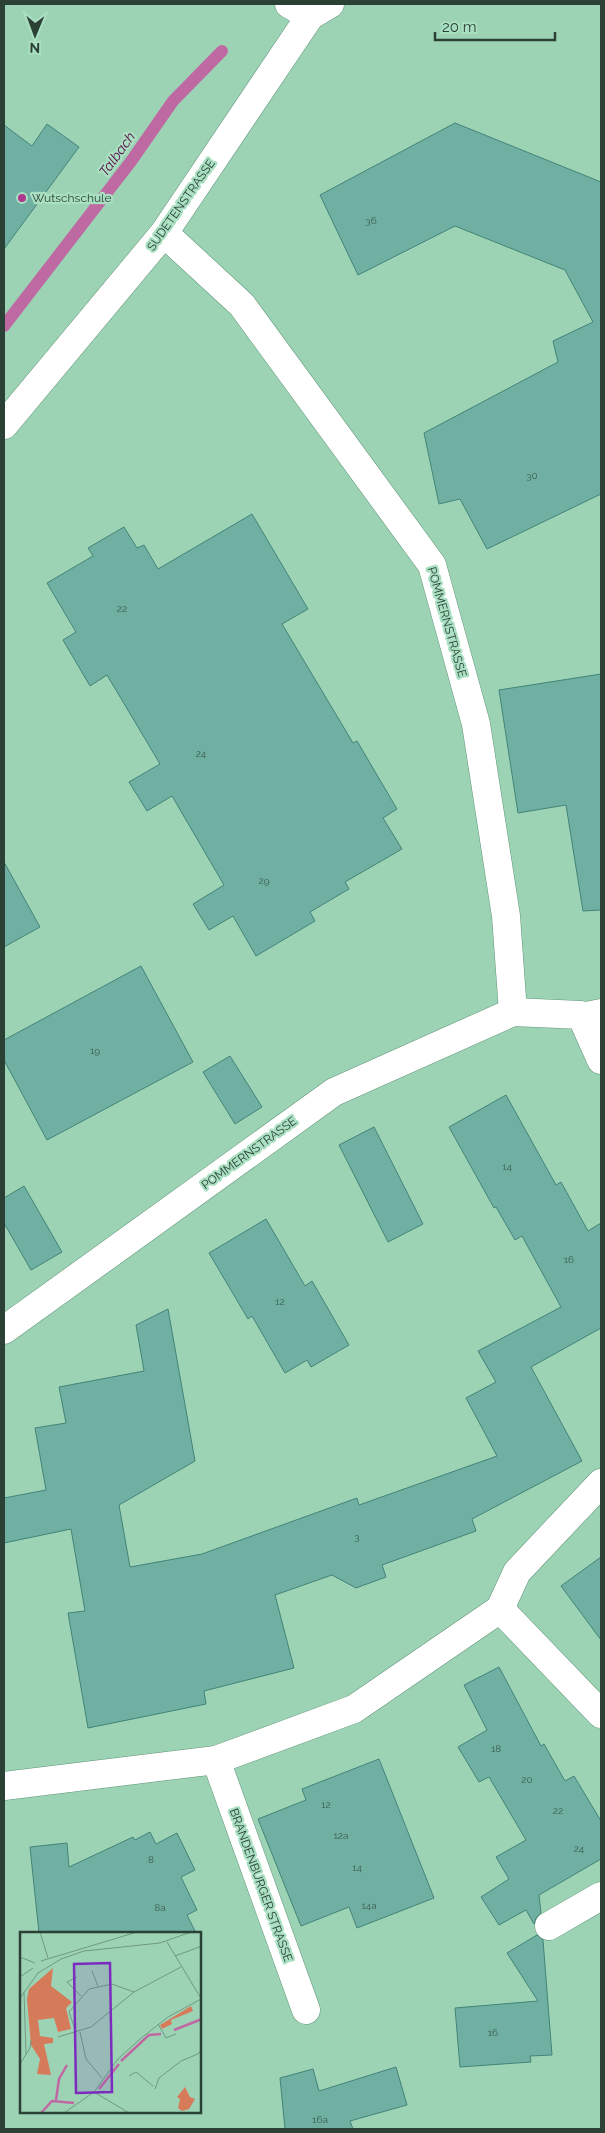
<svg xmlns="http://www.w3.org/2000/svg" width="605" height="2133" font-family="Raleway,sans-serif">
  <style>
    .lines { fill: none; stroke-linecap: round; stroke-linejoin: round }
    .stream { stroke: #bf69a3; stroke-width: 12 }
    .building { fill: #6fb0a3; stroke: #438478 }
    .service-casing { stroke: #609478; stroke-width: 25 }
    .minor-casing { stroke: #609478; stroke-width: 29 }
    .service { stroke: #fff; stroke-width: 24 }
    .minor { stroke: #fff; stroke-width: 28 }
    .poi-dot { fill: #ae388e; stroke: #aae0c2; stroke-width: 2 }
    .labels { text-anchor: middle; stroke-width: 4.5; stroke-linejoin: round; paint-order: stroke }
    .number-label { font-size: 10px; fill: #3c5d50 }
    .poi-label { font-size: 12px; fill: #2b4135; stroke: #aae0c2; text-anchor: start }
    .street-label { font-size: 12px; fill: #2b4135; stroke: #aae0c2 }
    .water-label { font-size: 14px; font-style: italic; fill: #590846; stroke: #aae0c2 }
    .inset-river { fill: none; stroke: #bf69a3; stroke-width: 2.5 }
    .inset-road { fill: none; stroke: #6f9982; stroke-width: 1 }
    .view { fill: #7b2cbf; fill-opacity: 0.15; stroke: #7b2cbf; stroke-width: 2.5 }
    .inset-edge { fill: none; stroke: #2b4135; stroke-width: 2.5 }
  </style>
  <rect width="100%" height="100%" fill="#9dd3b5"/>
  <g class="lines">
    <path class="stream" d="M4,326L132,160L173,101L222,51"/>
  </g>
  <g class="building">
    <path d="M455,123L601,182V494L487,549L460,499L439,504L424,433L558,362L553,341L593,322L565,270L455,226L358,275L320,195Z"/>
    <path d="M47,124L79,147L4,249V125L32,146Z"/>
    <path d="M252,514L308,609L282,624L353,743L357,741L397,809L383,818L402,849L345,882L349,889L310,912L315,921L256,956L233,916L209,930L193,904L224,885L172,796L147,811L129,782L160,764L107,675L90,686L63,640L76,632L47,583L93,556L88,548L124,527L137,548L144,545L158,569Z"/>
    <path d="M601,674V910L583,911L566,805L518,813L499,690Z"/>
    <path d="M4,862L40,927L4,947Z"/>
    <path d="M141,966L193,1062L47,1140L4,1060V1040Z"/>
    <path d="M230,1056L262,1107L235,1124L203,1072Z"/>
    <path d="M506,1095L556,1185L561,1182L588,1231L601,1223V1328L531,1367L582,1461L472,1519L476,1531L382,1565L386,1577L356,1588L332,1575L275,1595L294,1668L204,1691L206,1704L88,1728L68,1613L85,1611L71,1529L4,1543V1498L46,1490L35,1428L66,1423L59,1387L144,1371L136,1325L168,1309L195,1461L119,1505L130,1567L202,1554L357,1498L359,1505L497,1456L466,1398L496,1382L478,1351L561,1307L522,1236L515,1240L496,1207L494,1208L449,1127Z"/>
    <path d="M374,1127L423,1224L388,1242L339,1145Z"/>
    <path d="M24,1186L62,1252L31,1270L4,1223V1198Z"/>
    <path d="M266,1219L305,1286L312,1281L349,1345L311,1367L307,1360L285,1373L252,1316L248,1319L209,1253Z"/>
    <path d="M601,1557V1640L561,1586Z"/>
    <path d="M499,1667L541,1746L544,1744L565,1781L574,1776L601,1821V1859L539,1895L541,1913L536,1918L534,1924L526,1910L499,1925L481,1897L509,1879L496,1857L526,1840L489,1777L479,1782L458,1747L487,1730L464,1685Z"/>
    <path d="M379,1759L434,1898L357,1928L349,1907L301,1926L258,1819L306,1800L302,1789Z"/>
    <path d="M150,1832L156,1844L177,1833L195,1870L181,1877L197,1910L187,1915L196,1933H39L30,1847L67,1843L69,1867L133,1837L135,1840Z"/>
    <path d="M537,1935L543,1940L552,2055L530,2056L531,2062L460,2067L455,2008L538,2001L507,1953Z"/>
    <path d="M396,2067L407,2105L350,2121L353,2129H285L280,2078L313,2069L319,2091Z"/>
  </g>
  <g class="lines">
    <defs>
      <path id="service" d="M581,1015L601,1011"/>
      <g id="minor">
        <path d="M289,4L310,16"/>
        <path d="M164,233L242,305L432,565L476,724L506,916L513,1012"/>
        <path d="M4,425L164,233L310,16L330,4"/>
        <path d="M4,1330L334,1092L513,1012L581,1015L601,1060"/>
        <path d="M500,1609L601,1714"/>
        <path d="M216,1760L306,2010"/>
        <path d="M4,1786L216,1760L354,1709L500,1609L517,1572L601,1483"/>
        <path d="M549,1926L601,1896"/>
      </g>
    </defs>
    <use href="#service" class="service-casing"/>
    <use href="#minor" class="minor-casing"/>
    <use href="#service" class="service"/>
    <use href="#minor" class="minor"/>
  </g>
  <circle class="poi-dot" cx="22" cy="198" r="5"/>
  <g class="labels">
    <g class="number-label">
      <text x="371" y="224">36</text>
      <text x="532" y="479">30</text>
      <text x="122" y="612">22</text>
      <text x="201" y="757">24</text>
      <text x="264" y="884">29</text>
      <text x="95" y="1054">19</text>
      <text x="507" y="1170">14</text>
      <text x="569" y="1263">16</text>
      <text x="280" y="1305">12</text>
      <text x="357" y="1540">3</text>
      <text x="496" y="1752">18</text>
      <text x="527" y="1783">20</text>
      <text x="326" y="1808">12</text>
      <text x="558" y="1814">22</text>
      <text x="341" y="1839">12a</text>
      <text x="579" y="1852">24</text>
      <text x="151" y="1863">8</text>
      <text x="357" y="1871">14</text>
      <text x="369" y="1909">14a</text>
      <text x="160" y="1911">8a</text>
      <text x="493" y="2036">16</text>
      <text x="320" y="2123">16a</text>
    </g>
    <g class="poi-label">
      <text x="32" y="202">Wutschschule</text>
    </g>
    <g class="street-label">
      <text transform="translate(181 205) rotate(-55)" y="4">SUDETENSTRASSE</text>
      <text transform="translate(447 622) rotate(74)" y="4">POMMERNSTRASSE</text>
      <text transform="translate(249 1153) rotate(-36)" y="4">POMMERNSTRASSE</text>
      <text transform="translate(261 1885) rotate(70)" y="4">BRANDENBURGER STRASSE</text>
    </g>
    <g class="water-label">
      <text transform="translate(117 154) rotate(-54)" y="5">Talbach</text>
    </g>
  </g>
  <g transform="translate(20 1932)">
    <rect width="181" height="181" fill="#9dd3b5"/>
    <path d="M33,36L31,54L52,70L46,76L51,97L38,100L34,86L18,88L20,104L33,106V111L24,112L31,143L17,142L20,127L11,113L7,67L9,57ZM171,74L173,79L151,88L152,92L142,97L140,93ZM165,155L170,165L175,167L169,177L162,179L158,176L160,167L157,165Z" fill="#d67b5a"/>
    <path class="inset-river" d="M154,98L182,87M101,129L129,103L141,102M79,157L99,132M36,168L39,147L47,133M21,181L32,169L54,171"/>
    <path class="inset-road" d="M20,0L28,26M147,10L182,68M155,24L182,14M0,25L15,31M21,29L117,0M72,39L78,54M0,45L13,36M57,45L47,50L61,64M4,60L6,122M0,66L18,41L41,27L64,19L140,11L171,0M138,92L146,106L156,102M56,100L49,80L69,57L92,52L114,60M60,100L66,127L82,146M38,105L71,95L114,60L161,35M0,132L10,116L11,108M109,144L116,140L133,154M135,157L139,146L161,129L178,122L182,117M74,160L109,181M44,181L74,160L98,127L120,107L148,85L181,67"/>
    <path class="view" d="M90,31L92,160L56,161L54,32Z"/>
    <rect width="181" height="181" class="inset-edge"/>
  </g>
  <rect width="605" height="2133" fill="none" stroke="#2b4135" stroke-width="10"/>
  <g transform="translate(35 35) rotate(181)" stroke="#aae0c2" stroke-width="4" paint-order="stroke">
  <path d="M0-4L9 19L0 12L-9 19Z" fill="#2b4135"/>
  <text y="-8" font-size="14" font-weight="bold" text-anchor="middle" fill="#2b4135">N</text>
  </g>
  <path d="M435 32v8h120v-8" fill="none" stroke="#2b4135" stroke-width="2.5"/>
  <text x="442" y="32" font-size="15" fill="#2b4135" stroke="#aae0c2" stroke-width="4" paint-order="stroke">20 m</text>
</svg>
